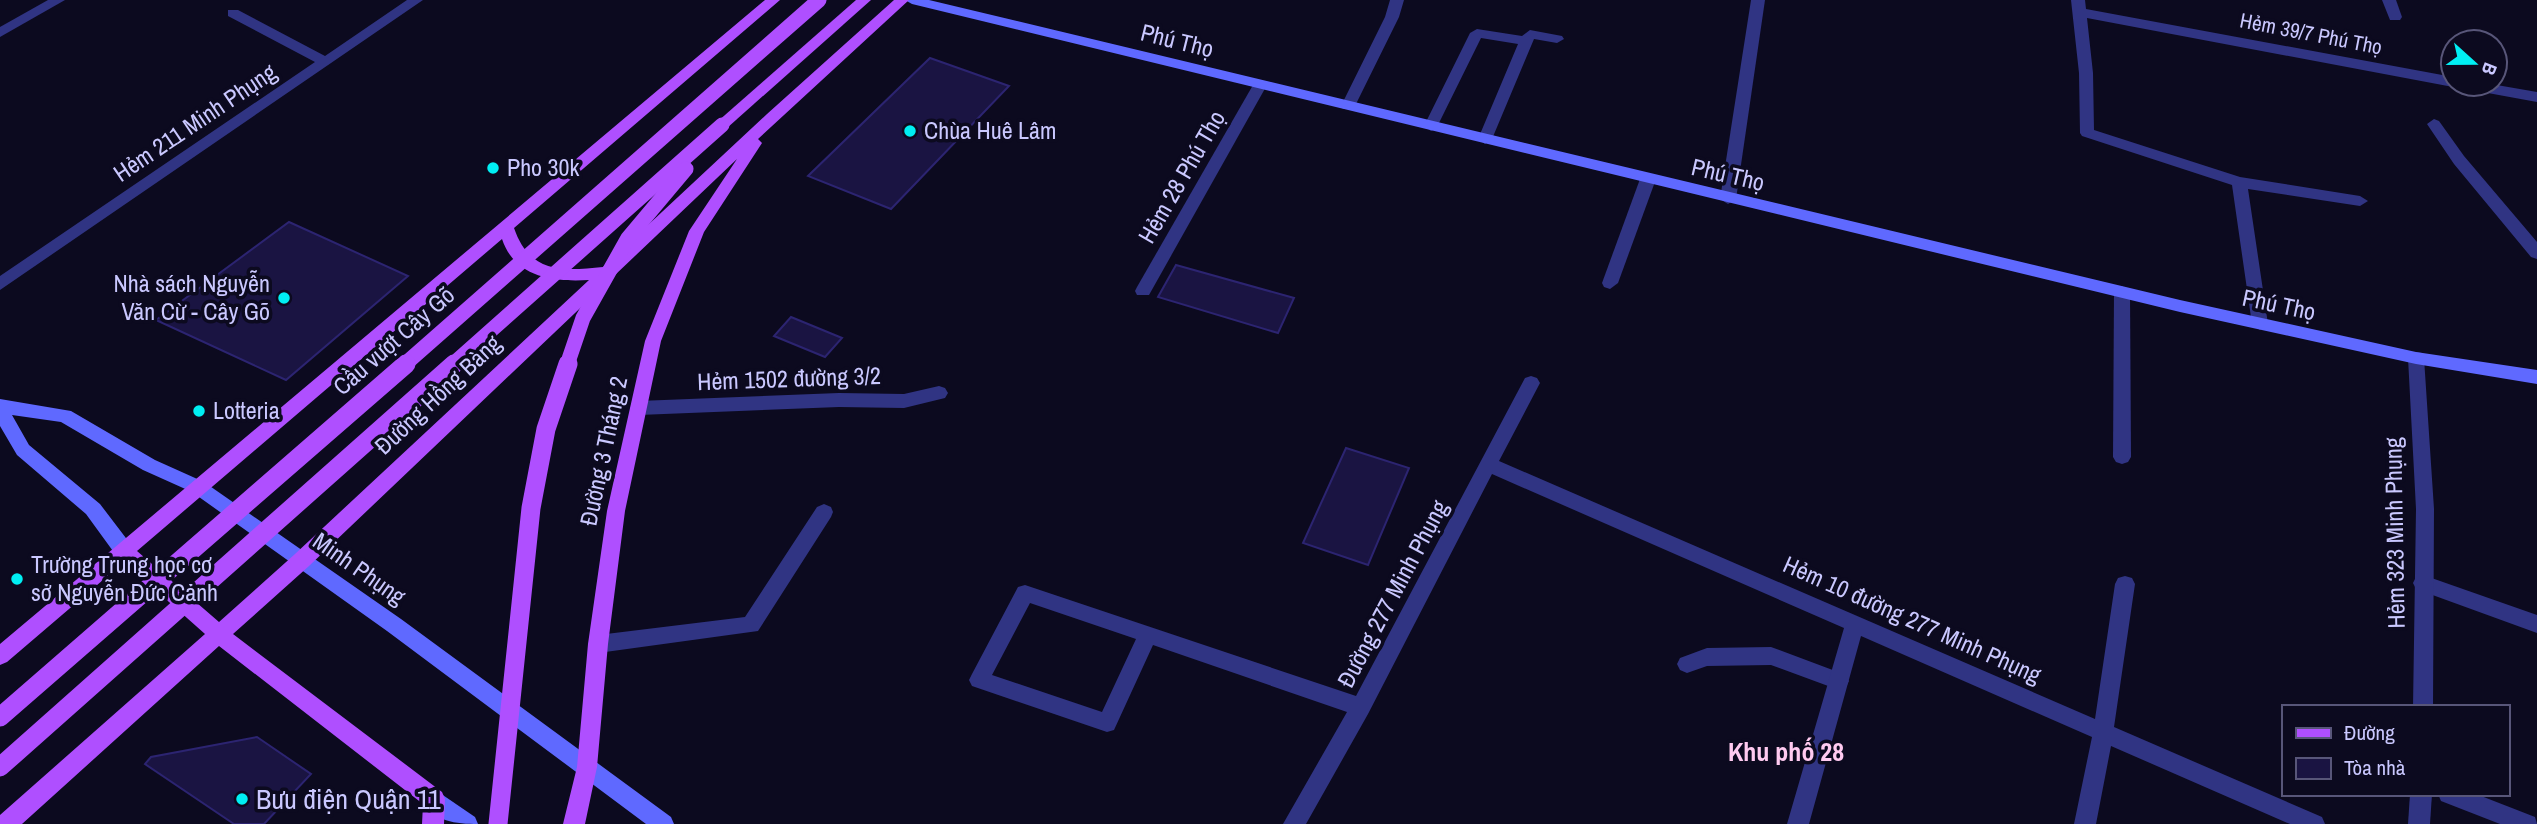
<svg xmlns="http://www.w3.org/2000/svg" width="2537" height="824" font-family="'Archivo Narrow',sans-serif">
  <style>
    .building { fill: #1a1442; stroke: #2c2471; stroke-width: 2 }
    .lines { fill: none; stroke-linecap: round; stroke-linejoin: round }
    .service { fill: #303483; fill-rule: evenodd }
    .minor { fill: #303483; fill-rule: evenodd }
    .secondary { fill: #5f69ff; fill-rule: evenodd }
    .primary { fill: #af4fff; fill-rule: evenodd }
    .primary-bridge-far1 { stroke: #af4fff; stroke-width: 15 }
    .primary-bridge { stroke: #af4fff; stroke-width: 19 }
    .poi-dot { fill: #00eff3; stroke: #0c0a1f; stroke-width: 2.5 }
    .labels { text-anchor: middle; stroke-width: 7; stroke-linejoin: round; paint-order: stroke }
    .far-street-label { font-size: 21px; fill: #cac8ff; stroke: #0c0a1f }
    .street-label { font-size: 24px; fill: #cac8ff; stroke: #0c0a1f }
    .poi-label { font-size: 24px; fill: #cac8ff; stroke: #0c0a1f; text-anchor: start }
    .neighbourhood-label { font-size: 26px; font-weight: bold; fill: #ffcaf0; stroke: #0c0a1f }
    .near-poi-label { font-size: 28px; fill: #cac8ff; stroke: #0c0a1f; text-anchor: start }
  </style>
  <rect width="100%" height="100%" fill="#0c0a1f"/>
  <g class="building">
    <path d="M930,58L1009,86L891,209L808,176Z"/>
    <path d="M289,222L408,276L286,380L156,320Z"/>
    <path d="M1176,265L1294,298L1278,333L1158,297Z"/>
    <path d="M791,317L842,338L825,357L774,336Z"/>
    <path d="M1346,448L1409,468L1368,565L1303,543Z"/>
    <path d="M257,737L311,774L264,824H234L145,764L151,757Z"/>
  </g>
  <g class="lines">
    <g class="service">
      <path d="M1390,0H1404L1399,17L1355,106L1353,109H1343L1341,106L1385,17Z"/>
      <path d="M1751,0H1765L1736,199L1728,204L1720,199Z"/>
      <path d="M2071,0H2085L2086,9L2453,77V84H2491L2537,92V102L2466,89L2459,84L2453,87L2087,18L2093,73L2094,130L2240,177L2360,196L2368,201L2360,206L2248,189L2268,324L2260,330L2252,324L2232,185L2082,136L2080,133L2079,73Z"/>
      <path d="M2382,0H2396L2402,17L2400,20H2390Z"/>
      <path d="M1477,29L1522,36L1530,30L1562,36L1564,39L1557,43L1534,39L1492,139L1485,144L1478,139L1518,44L1481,38L1436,129L1431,131L1424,126L1470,33Z"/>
      <path d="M1260,80L1267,85L1149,295H1137L1135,291L1137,287L1253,85Z"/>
      <path d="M2434,119L2439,121L2464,156L2537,242V259L2531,257L2454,164L2427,124Z"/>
      <path d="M1648,174L1656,179L1618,283L1610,289L1604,287L1602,283L1640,179Z"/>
      <path d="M2423,575L2537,615V633L2416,589L2413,583L2416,577Z"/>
      <path d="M1771,647L1846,675L1849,681L1846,687L1839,690L1771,665L1707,666L1687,673L1680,670L1677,664L1680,658L1707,648Z"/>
      <path d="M2438,794H2476L2535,817L2537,824H2500L2441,801Z"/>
    </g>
    <g class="minor">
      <path d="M48,0H65L0,37V27Z"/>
      <path d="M407,0H423L0,290V276L315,62L228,16V10H238L325,56Z"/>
      <path d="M2122,286L2130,292L2131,457L2128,462L2122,464L2116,462L2113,457L2114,292Z"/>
      <path d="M2416,352L2422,353L2424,358L2434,509L2433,707H2413L2416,509L2408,358L2410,353Z"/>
      <path d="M1531,376L1537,378L1540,383L1499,461L2095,719L2115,584L2118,578L2125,576L2132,578L2135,584L2114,727L2322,817L2325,824H2290L2111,746L2096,824H2074L2092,737L1861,636L1809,824H1787L1844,628L1492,474L1368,714L1306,824H1283L1347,712L1153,645L1114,730L1107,732L972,686L969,680L972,674L1018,587L1025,585L1356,696L1525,378ZM1030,603L1136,639L1102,712L992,675Z"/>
      <path d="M939,386L945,388L948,393L945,398L904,408L839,407L639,415L633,413L630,408L633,403L639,401L839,393L904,394Z"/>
      <path d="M824,504L831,507L833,512L831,517L758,631L598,653L591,650L588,644L591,638L598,635L745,617L817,507Z"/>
      <path d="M2410,794H2432L2430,824H2408Z"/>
    </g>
    <g class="secondary">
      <path d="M905,0H929L2180,300L2416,352L2537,370V384L2416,364L2180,312L912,4Z"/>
      <path d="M0,399L71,411L155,460L204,482L401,619L671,817L674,824H646L387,631L192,492L143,470L61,422L12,415L29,445L100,504L132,546L134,552L132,558L125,560L118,558L86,514L17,455L0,426Z"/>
      <path d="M434,789L475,817L478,824C456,824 433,822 423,799L426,792Z"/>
    </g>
    <g class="primary">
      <path d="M765,0H780L514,228C530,274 562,271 603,267L767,114L894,0H909L758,139L762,143L704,232L661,341L625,511L608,644L597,767L585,824H563L577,767L588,644L607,511L645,341L689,231L737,159L309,566L233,634L442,792L445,799L444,824H422L423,804L219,646L22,824H0V815L205,634L124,562L7,662L0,665V644ZM502,239C515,278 554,282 589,280L295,554L219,622L137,551Z"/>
      <path d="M856,0H871L727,128H717L715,125L717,122Z"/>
    </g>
    <g class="primary-bridge-far1">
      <path d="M404,365L819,0"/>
      <path d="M452,365L722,125"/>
      <path d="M567,365L583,318L628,238L686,169"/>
    </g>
    <g class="primary-bridge">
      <path d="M0,717L406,364"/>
      <path d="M0,767L454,364"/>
      <path d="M498,824L531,508L546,429L568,364"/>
    </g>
  </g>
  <g class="poi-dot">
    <circle cx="910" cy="131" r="7"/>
    <circle cx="493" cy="168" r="7"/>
    <circle cx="284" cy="298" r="7"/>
    <circle cx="199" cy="411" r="7"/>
    <circle cx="17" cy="579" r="7"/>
    <circle cx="242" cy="799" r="7"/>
  </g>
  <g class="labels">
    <g class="far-street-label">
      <text transform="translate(2311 34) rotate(11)" y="7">Hẻm 39/7 Phú Thọ</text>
    </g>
    <g class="street-label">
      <text transform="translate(1177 41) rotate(14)" y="8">Phú Thọ</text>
      <text transform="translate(195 123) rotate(-34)" y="8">Hẻm 211 Minh Phụng</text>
      <text transform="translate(1728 175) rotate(13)" y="8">Phú Thọ</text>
      <text transform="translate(1182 177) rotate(-60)" y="8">Hẻm 28 Phú Thọ</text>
      <text transform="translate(2279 305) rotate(12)" y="8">Phú Thọ</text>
      <text transform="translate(394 341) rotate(-41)" y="8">Cầu vượt Cây Gõ</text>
      <text transform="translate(789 379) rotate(-2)" y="8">Hẻm 1502 đường 3/2</text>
      <text transform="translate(438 395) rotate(-43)" y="8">Đường Hồng Bàng</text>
      <text transform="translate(604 451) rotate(-78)" y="8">Đường 3 Tháng 2</text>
      <text transform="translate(2395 533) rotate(-91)" y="8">Hẻm 323 Minh Phụng</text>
      <text transform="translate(359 569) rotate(35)" y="8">Minh Phụng</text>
      <text transform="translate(1393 594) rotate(-62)" y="8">Đường 277 Minh Phụng</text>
      <text transform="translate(1912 620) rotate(24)" y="8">Hẻm 10 đường 277 Minh Phụng</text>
    </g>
    <g class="poi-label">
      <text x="924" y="139">Chùa Huê Lâm</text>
      <text x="507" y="176">Pho 30k</text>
      <text x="270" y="292" text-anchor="end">Nhà sách Nguyễn<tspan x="270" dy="28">Văn Cừ - Cây Gõ</tspan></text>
      <text x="213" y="419">Lotteria</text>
      <text x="31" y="573">Trường Trung học cơ<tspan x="31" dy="28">sở Nguyễn Đức Cảnh</tspan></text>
    </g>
    <g class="neighbourhood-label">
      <text x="1786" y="761">Khu phố 28</text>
    </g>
    <g class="near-poi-label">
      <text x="256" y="809">Bưu điện Quận 11</text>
    </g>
  </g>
  <rect x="2282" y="705" width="228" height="91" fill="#0c0a1f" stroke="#585679" stroke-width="2"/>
  <rect x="2296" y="728" width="35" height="10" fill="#af4fff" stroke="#585679" stroke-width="2"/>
  <text x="2344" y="740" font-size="21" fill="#cac8ff">Đường</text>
  <rect x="2296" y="758" width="35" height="21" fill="#1a1442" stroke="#585679" stroke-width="2"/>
  <text x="2344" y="775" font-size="21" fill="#cac8ff">Tòa nhà</text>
  <g transform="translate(2474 63) rotate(111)"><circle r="33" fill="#0c0a1f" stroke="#585679" stroke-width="2"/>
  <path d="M0-5L12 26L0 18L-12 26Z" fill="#00eff3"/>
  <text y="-10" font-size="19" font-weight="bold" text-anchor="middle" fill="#cac8ff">B</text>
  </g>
</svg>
